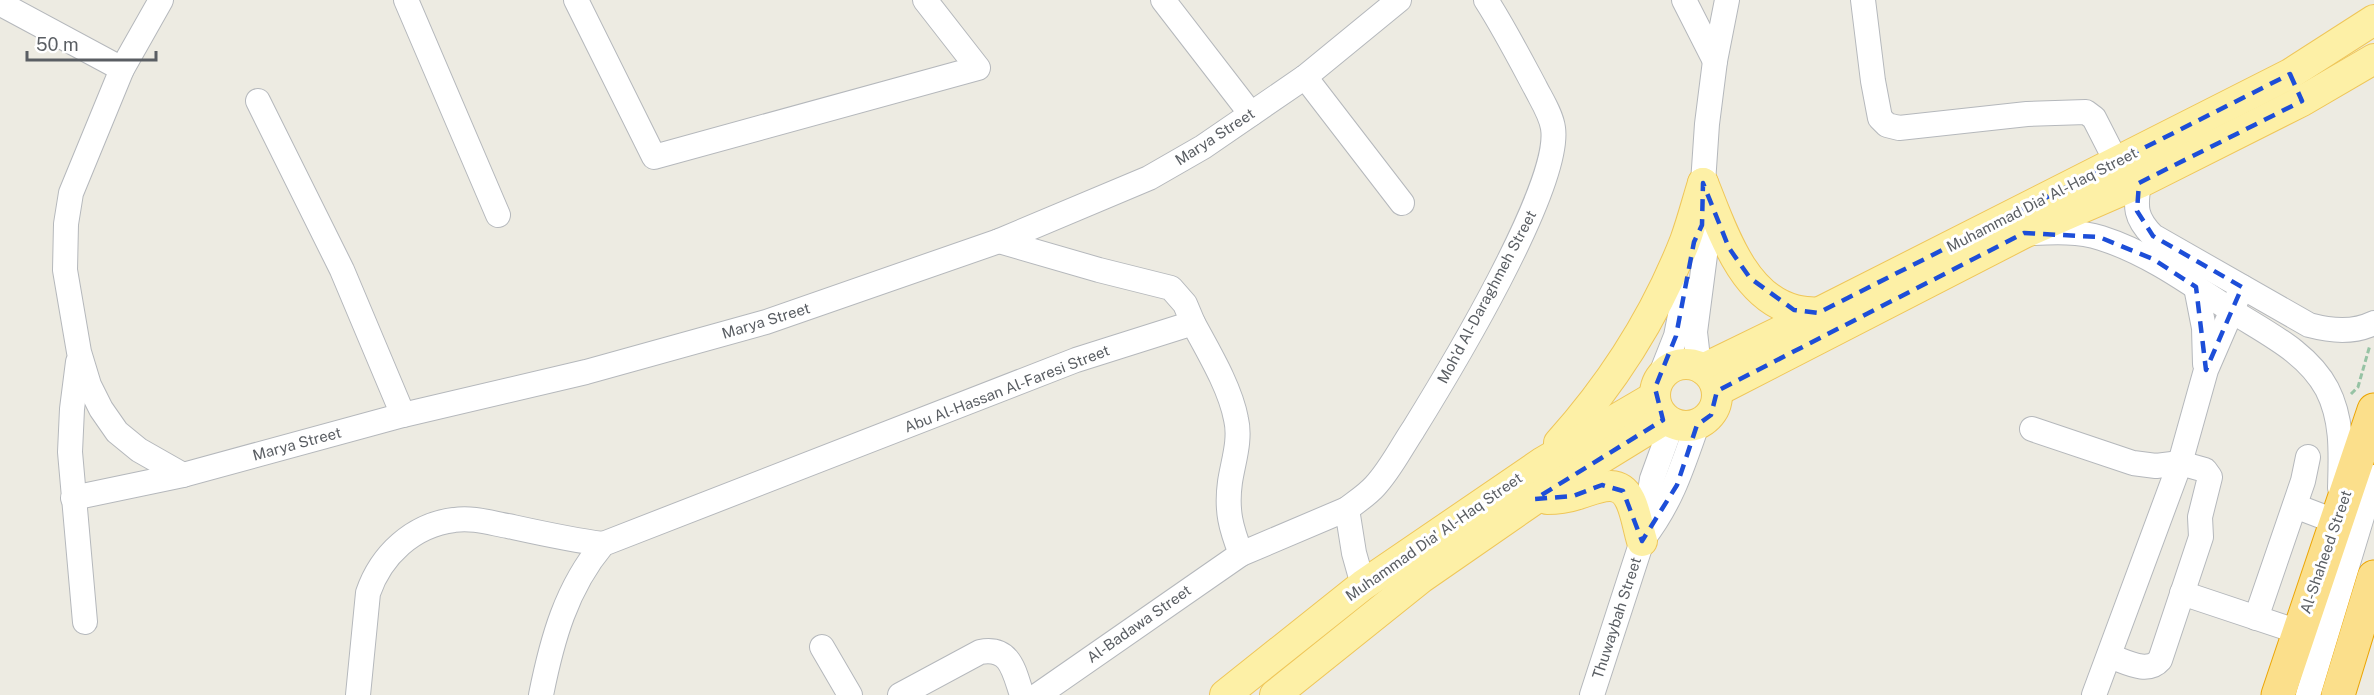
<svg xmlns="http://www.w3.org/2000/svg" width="2374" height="695" font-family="'Public Sans',sans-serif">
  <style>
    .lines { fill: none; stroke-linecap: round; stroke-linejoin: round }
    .minor-casing { stroke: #b5b8bc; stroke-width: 26 }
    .major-casing { stroke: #efc659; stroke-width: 32 }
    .highway-casing { stroke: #eba504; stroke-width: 35 }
    .path { stroke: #96c3a4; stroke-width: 3; stroke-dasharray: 6 3; stroke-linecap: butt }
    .minor { stroke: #fff; stroke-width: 24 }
    .major { stroke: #fdf0a6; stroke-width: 30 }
    .highway { stroke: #fbdf8b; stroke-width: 33 }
    .marked { fill: none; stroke: #1d4ed8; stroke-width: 4.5; stroke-dasharray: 12 8; stroke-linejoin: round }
    .labels { text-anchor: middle; stroke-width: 6; stroke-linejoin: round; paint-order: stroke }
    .street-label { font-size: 15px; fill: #5a5e63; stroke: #fff }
  </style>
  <rect width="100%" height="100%" fill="#edebe2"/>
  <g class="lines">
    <defs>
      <g id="minor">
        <path d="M161,0L122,69L71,193L66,224L65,270L79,352L89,385L101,409L117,432L139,450L183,475"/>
        <path d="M406,0L498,215"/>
        <path d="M576,0L654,157L978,68L925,0"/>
        <path d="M1163,0L1251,114"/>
        <path d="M1684,0L1715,61"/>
        <path d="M1863,0L1873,81L1880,118L1887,125L1899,128L2027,114L2086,112L2094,118L2117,163"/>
        <path d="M3,5L122,69"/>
        <path d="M1305,77L1402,203"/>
        <path d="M258,101L342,270L403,415"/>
        <path d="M2139,183C2135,207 2135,218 2153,236L2309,325C2332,331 2353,333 2374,323"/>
        <path d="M2033,233C2055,232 2079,231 2101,238C2148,253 2188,282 2229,309C2264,332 2307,351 2327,389C2343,420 2341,454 2340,488"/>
        <path d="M999,241L1099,270L1171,288L1185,304L1193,323"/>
        <path d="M2196,287L2204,328L2205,364"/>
        <path d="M78,362L72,409L70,452L85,622"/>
        <path d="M1699,367L1695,332L1705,255L1702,225L1703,183L1707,124L1715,61L1727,0"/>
        <path d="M1659,379L1676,336L1685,290"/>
        <path d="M2032,429L2133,463L2156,466L2180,463L2205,470L2210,477L2200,517L2201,537L2160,660C2147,675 2125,661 2109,656"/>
        <path d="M73,498L183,475L403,415L586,372L766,322L999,241L1149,178L1203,147L1305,77L1399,0"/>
        <path d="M2295,506L2337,522"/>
        <path d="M1347,509C1356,502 1367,495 1375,486C1390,470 1401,448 1413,430C1447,375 1562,186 1553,128C1551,114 1541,99 1535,87C1519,57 1504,28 1486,0"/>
        <path d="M1643,539C1671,503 1682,468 1697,425"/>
        <path d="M2182,593L2299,632"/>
        <path d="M2256,618L2303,481L2308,457"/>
        <path d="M822,647L850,695"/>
        <path d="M358,695L368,593C381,555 413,525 454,520C472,517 491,523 508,526C540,533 571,540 603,544"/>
        <path d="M541,695C552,640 566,588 603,544L1076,360L1193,323C1208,351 1230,387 1236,419C1241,440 1233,462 1230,482C1226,511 1231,528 1241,554L1347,509L1354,553L1363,585"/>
        <path d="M900,695L980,652C1011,646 1014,672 1022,695"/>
        <path d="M1038,695L1241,554"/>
        <path d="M1592,695L1642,541L1652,479L1672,424"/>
        <path d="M2094,695L2180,463L2206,370L2242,287"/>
        <path d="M2308,695L2374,477"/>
      </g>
      <g id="major">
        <path d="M1703,183C1721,227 1742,297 1795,310C1803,312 1811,312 1818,313L1821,318"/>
        <circle cx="1686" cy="395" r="31"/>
        <path d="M1703,369L1818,313L2290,74L2374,20"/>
        <path d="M1717,391L2024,233L2139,183L2302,101L2374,59"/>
        <path d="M1559,443C1612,384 1656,315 1685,241C1692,222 1697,202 1703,183"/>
        <path d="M1547,499C1556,499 1566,498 1575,495C1594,490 1618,475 1630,500C1636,512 1638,528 1642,541"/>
        <path d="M1225,695L1363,585L1543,462L1654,397"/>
        <path d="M1275,695L1421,578L1535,499L1665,419"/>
      </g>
      <g id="highway">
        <path d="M2278,695L2374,410"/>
        <path d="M2338,695L2374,577"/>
      </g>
    </defs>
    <use href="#minor" class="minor-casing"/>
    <use href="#major" class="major-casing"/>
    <use href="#highway" class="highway-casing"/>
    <path class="path" d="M2351,394L2358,387L2370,345"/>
    <use href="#minor" class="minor"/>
    <use href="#major" class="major"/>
    <use href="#highway" class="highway"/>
  </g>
  <path class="marked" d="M2290,74L2302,101L2139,183L2137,211L2153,236L2242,287L2206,370L2196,287L2153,259L2099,237L2024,233L1717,391L1711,415L1697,425L1677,485L1642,541L1623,491L1602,485L1573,496L1535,499L1663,420L1655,388L1676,336L1694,242L1702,225L1703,183L1729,248L1750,278L1794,310L1818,313Z"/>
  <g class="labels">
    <g class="street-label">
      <text transform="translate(1215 137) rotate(-33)" y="5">Marya Street</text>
      <text transform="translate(2042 200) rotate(-27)" y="5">Muhammad Dia' Al-Haq Street</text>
      <text transform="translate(1487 297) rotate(-62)" y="5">Moh'd Al-Daraghmeh Street</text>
      <text transform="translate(766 321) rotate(-17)" y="5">Marya Street</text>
      <text transform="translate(1007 389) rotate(-21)" y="5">Abu Al-Hassan Al-Faresi Street</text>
      <text transform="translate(297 444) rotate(-15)" y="5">Marya Street</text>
      <text transform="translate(1434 537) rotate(-35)" y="5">Muhammad Dia' Al-Haq Street</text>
      <text transform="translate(2326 552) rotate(-71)" y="5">Al-Shaheed Street</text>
      <text transform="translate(1617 618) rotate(-72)" y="5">Thuwaybah Street</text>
      <text transform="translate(1139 624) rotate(-35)" y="5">Al-Badawa Street</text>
    </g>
  </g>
  <path d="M27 51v9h129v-9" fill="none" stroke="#5a5e63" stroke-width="3"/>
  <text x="36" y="51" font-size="18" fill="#5a5e63" stroke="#ffffff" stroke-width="4.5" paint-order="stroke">50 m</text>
</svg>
